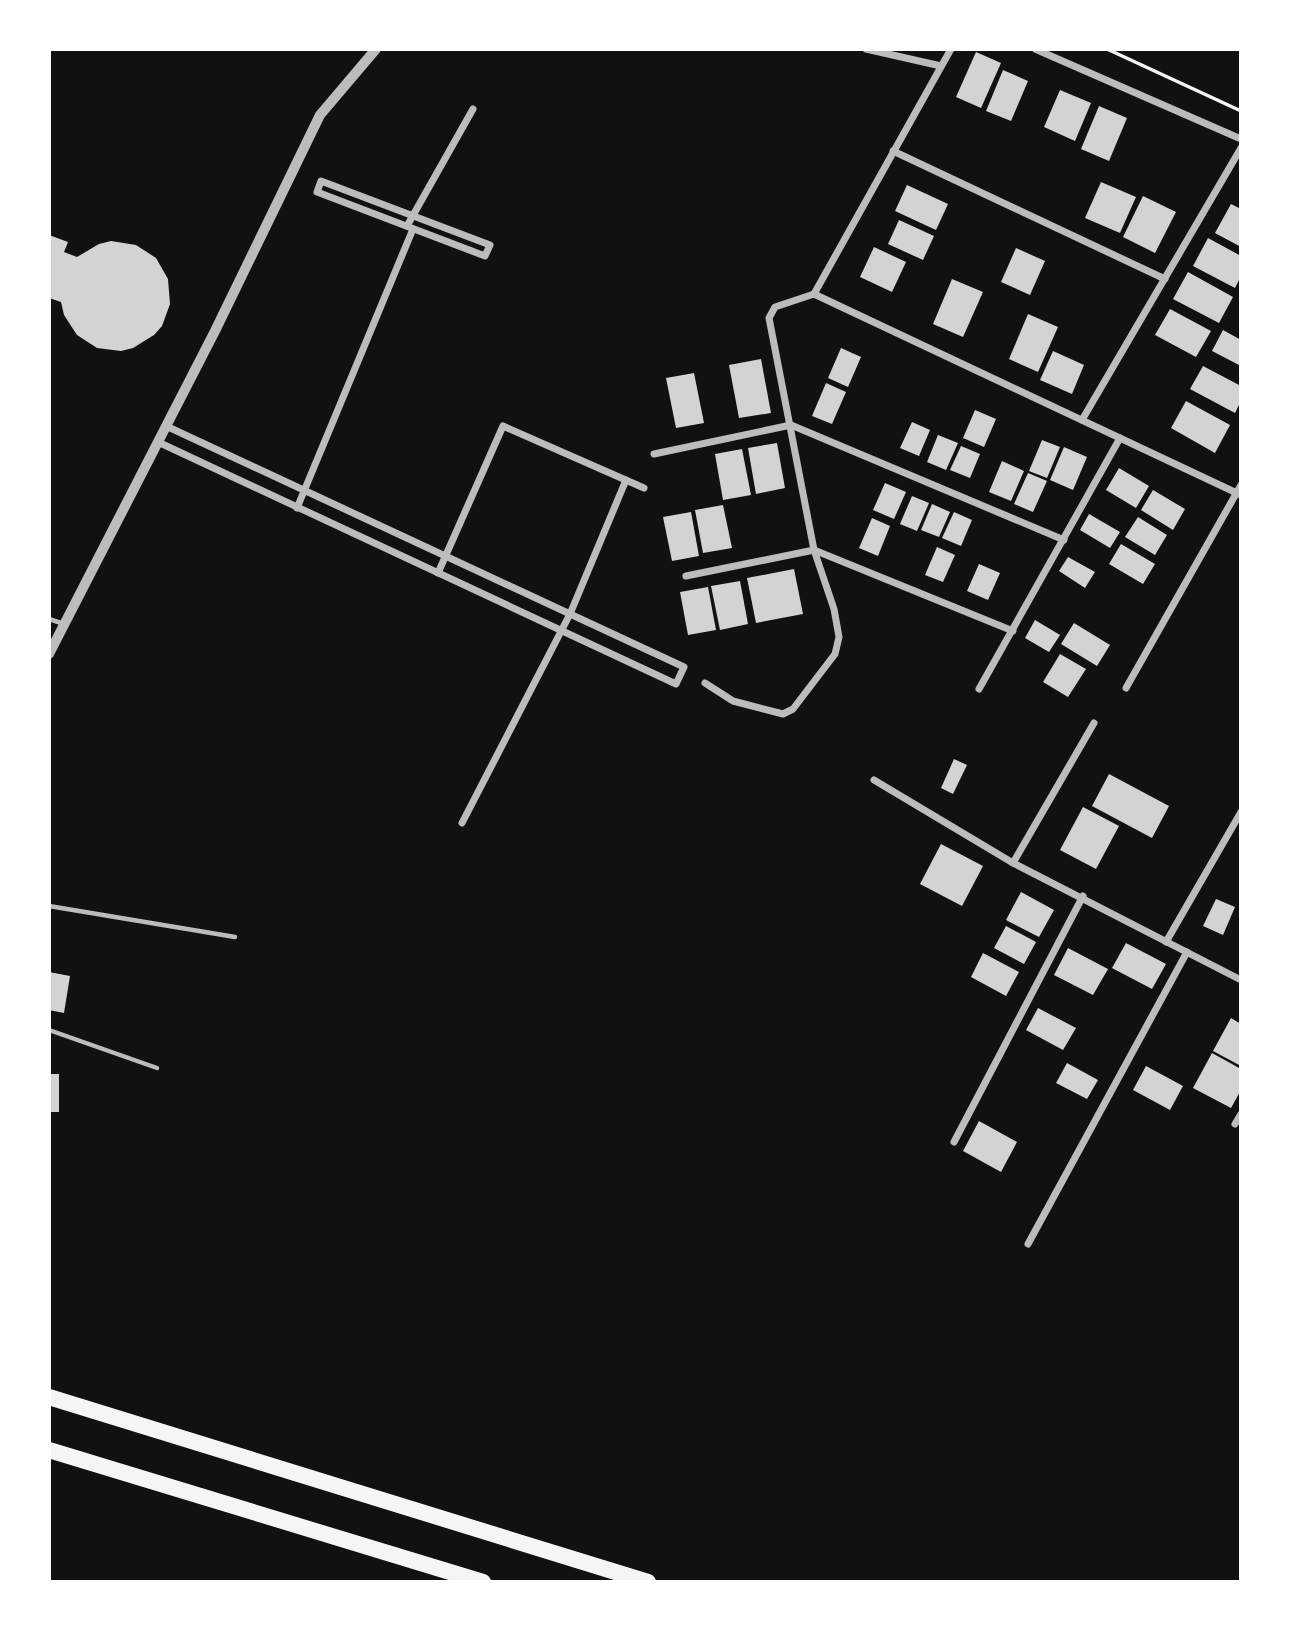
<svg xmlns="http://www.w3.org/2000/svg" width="1290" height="1631" font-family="Commissioner,sans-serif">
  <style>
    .building { fill: #d3d3d3 }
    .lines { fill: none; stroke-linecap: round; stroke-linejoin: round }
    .path { stroke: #f5f5f5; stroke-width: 3.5 }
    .service { stroke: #bcbcbc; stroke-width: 4.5 }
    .minor { stroke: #bcbcbc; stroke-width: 7 }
    .tertiary { stroke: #bcbcbc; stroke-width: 10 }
    .motorway { stroke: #f5f5f5; stroke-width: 16 }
  </style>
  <rect width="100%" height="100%" fill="#111"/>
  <g class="building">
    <path d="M976,52L1001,63L981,108L956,97Z"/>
    <path d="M1003,70L1028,81L1011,121L986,111Z"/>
    <path d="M1060,90L1091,103L1075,141L1044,127Z"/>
    <path d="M1099,106L1127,118L1109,161L1081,149Z"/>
    <path d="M1101,182L1136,197L1120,233L1085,218Z"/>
    <path d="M907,185L948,204L936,230L895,211Z"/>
    <path d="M1143,196L1176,212L1155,253L1123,237Z"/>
    <path d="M1231,204L1241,209V247L1215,233Z"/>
    <path d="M899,220L934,236L923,260L888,244Z"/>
    <path d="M49,235L68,242L64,252L77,257L99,244L111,241L136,245L156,258L168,279L170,304L162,326L154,335L133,348L121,351L97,348L77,335L64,315L61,302L49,298Z"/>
    <path d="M1208,238L1241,256V276L1235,288L1193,266Z"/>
    <path d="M874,247L906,262L892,292L860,277Z"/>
    <path d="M1016,248L1045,261L1030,295L1001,282Z"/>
    <path d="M1188,272L1233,297L1219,323L1173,299Z"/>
    <path d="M952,279L983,292L963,337L933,324Z"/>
    <path d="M1170,309L1211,331L1196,357L1155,335Z"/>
    <path d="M1028,314L1058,327L1038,372L1009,359Z"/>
    <path d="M1223,330L1241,340V366L1212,351Z"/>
    <path d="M841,348L861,357L848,387L828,378Z"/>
    <path d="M1053,351L1084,365L1072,394L1040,380Z"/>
    <path d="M761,359L771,413L739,418L729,365Z"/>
    <path d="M1203,366L1241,386V401L1235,413L1190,389Z"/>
    <path d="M694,373L704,423L676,428L666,378Z"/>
    <path d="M826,383L846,392L832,424L812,416Z"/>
    <path d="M1186,401L1230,425L1215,453L1171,428Z"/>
    <path d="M975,410L996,419L984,447L963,438Z"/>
    <path d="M912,422L930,430L919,456L900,448Z"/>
    <path d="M938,435L958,443L946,470L927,462Z"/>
    <path d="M1042,440L1060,447L1047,478L1029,471Z"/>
    <path d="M777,443L785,488L756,494L748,448Z"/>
    <path d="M961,446L980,454L970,478L950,470Z"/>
    <path d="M1064,447L1087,457L1073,490L1050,480Z"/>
    <path d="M742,449L751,495L723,500L715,454Z"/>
    <path d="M1002,461L1024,471L1011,501L989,492Z"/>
    <path d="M1119,468L1149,486L1136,508L1106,490Z"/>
    <path d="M1028,473L1047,481L1033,512L1014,504Z"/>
    <path d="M885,483L906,492L894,519L873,510Z"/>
    <path d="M1153,490L1185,509L1173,530L1141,510Z"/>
    <path d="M912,496L929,503L917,531L900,524Z"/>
    <path d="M932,504L950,512L939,537L921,530Z"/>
    <path d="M723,505L732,548L703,553L695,510Z"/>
    <path d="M691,512L699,556L672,561L663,517Z"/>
    <path d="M954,512L972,520L961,546L942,538Z"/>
    <path d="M1089,514L1120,532L1110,548L1080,530Z"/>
    <path d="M1138,517L1167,535L1155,555L1125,537Z"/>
    <path d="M872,518L890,526L878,556L859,548Z"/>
    <path d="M1121,544L1155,564L1143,584L1109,564Z"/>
    <path d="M937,547L955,555L943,582L925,575Z"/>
    <path d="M1068,557L1095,572L1085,588L1059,571Z"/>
    <path d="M979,564L1000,573L988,600L967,591Z"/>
    <path d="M794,569L803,614L756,623L747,578Z"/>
    <path d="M740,581L748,624L720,630L711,586Z"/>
    <path d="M708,587L716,630L688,635L680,592Z"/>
    <path d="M1035,620L1060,635L1049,652L1025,638Z"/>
    <path d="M1074,623L1110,645L1097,666L1061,644Z"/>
    <path d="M1060,654L1086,669L1068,697L1043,682Z"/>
    <path d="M954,759L967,765L953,794L941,788Z"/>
    <path d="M1109,774L1169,806L1152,838L1092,806Z"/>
    <path d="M1083,807L1119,826L1096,869L1060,850Z"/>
    <path d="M941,844L983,866L962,906L920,884Z"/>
    <path d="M1021,892L1054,910L1039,937L1006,920Z"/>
    <path d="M1216,899L1235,907L1223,935L1203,926Z"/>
    <path d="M1006,926L1036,942L1024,964L994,948Z"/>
    <path d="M1126,943L1166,964L1152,989L1112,968Z"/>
    <path d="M1068,948L1108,969L1093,995L1054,975Z"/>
    <path d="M983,953L1019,972L1006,996L971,977Z"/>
    <path d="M49,972L70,976L64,1013L49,1010Z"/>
    <path d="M1038,1008L1076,1028L1063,1050L1026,1030Z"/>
    <path d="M1231,1018L1241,1024V1066L1213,1051Z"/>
    <path d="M1212,1053L1241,1069V1090L1231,1108L1193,1088Z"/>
    <path d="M1067,1063L1098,1080L1087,1099L1056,1083Z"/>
    <path d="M1146,1066L1183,1086L1170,1110L1133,1090Z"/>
    <rect x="49" y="1074" width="10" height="38"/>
    <path d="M979,1121L1017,1142L1001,1172L963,1151Z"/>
  </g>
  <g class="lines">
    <path class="path" d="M1107,49L1241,111"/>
    <g class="service">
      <path d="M49,619L64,624"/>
      <path d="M49,906L235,937"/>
      <path d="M49,1030L157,1068"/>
    </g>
    <g class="minor">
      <path d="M866,49L941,66"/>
      <path d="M951,49L814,294L1241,495"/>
      <path d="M1035,49L1241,139"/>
      <path d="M893,151L1165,279"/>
      <path d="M321,181L490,245L485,256L317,192Z"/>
      <path d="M407,226L473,109"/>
      <path d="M1082,420L1241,148"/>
      <path d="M158,442L676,684L684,667L166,426"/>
      <path d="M654,454L791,425L1064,540"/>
      <path d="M297,508L413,229"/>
      <path d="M438,573L503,426L644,488"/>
      <path d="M686,576L814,550L1013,631"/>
      <path d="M705,683L733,701L783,714L793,709L835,654L839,637L834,609L814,550L769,318L775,307L814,294"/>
      <path d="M1126,688L1241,485"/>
      <path d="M979,689L1120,438"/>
      <path d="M874,780L1013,863L1241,980"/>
      <path d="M462,823L570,614L626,480"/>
      <path d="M1013,863L1094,723"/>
      <path d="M1166,942L1241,812"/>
      <path d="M1235,1124L1241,1114"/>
      <path d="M954,1142L1083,896"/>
      <path d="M1028,1244L1187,952"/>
    </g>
    <path class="tertiary" d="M49,654L215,331L320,115L376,49"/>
    <g class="motorway">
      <path d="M49,1397L648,1582"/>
      <path d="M49,1450L483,1582"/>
    </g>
  </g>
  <rect width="1290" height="1631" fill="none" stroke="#ffffff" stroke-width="102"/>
</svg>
